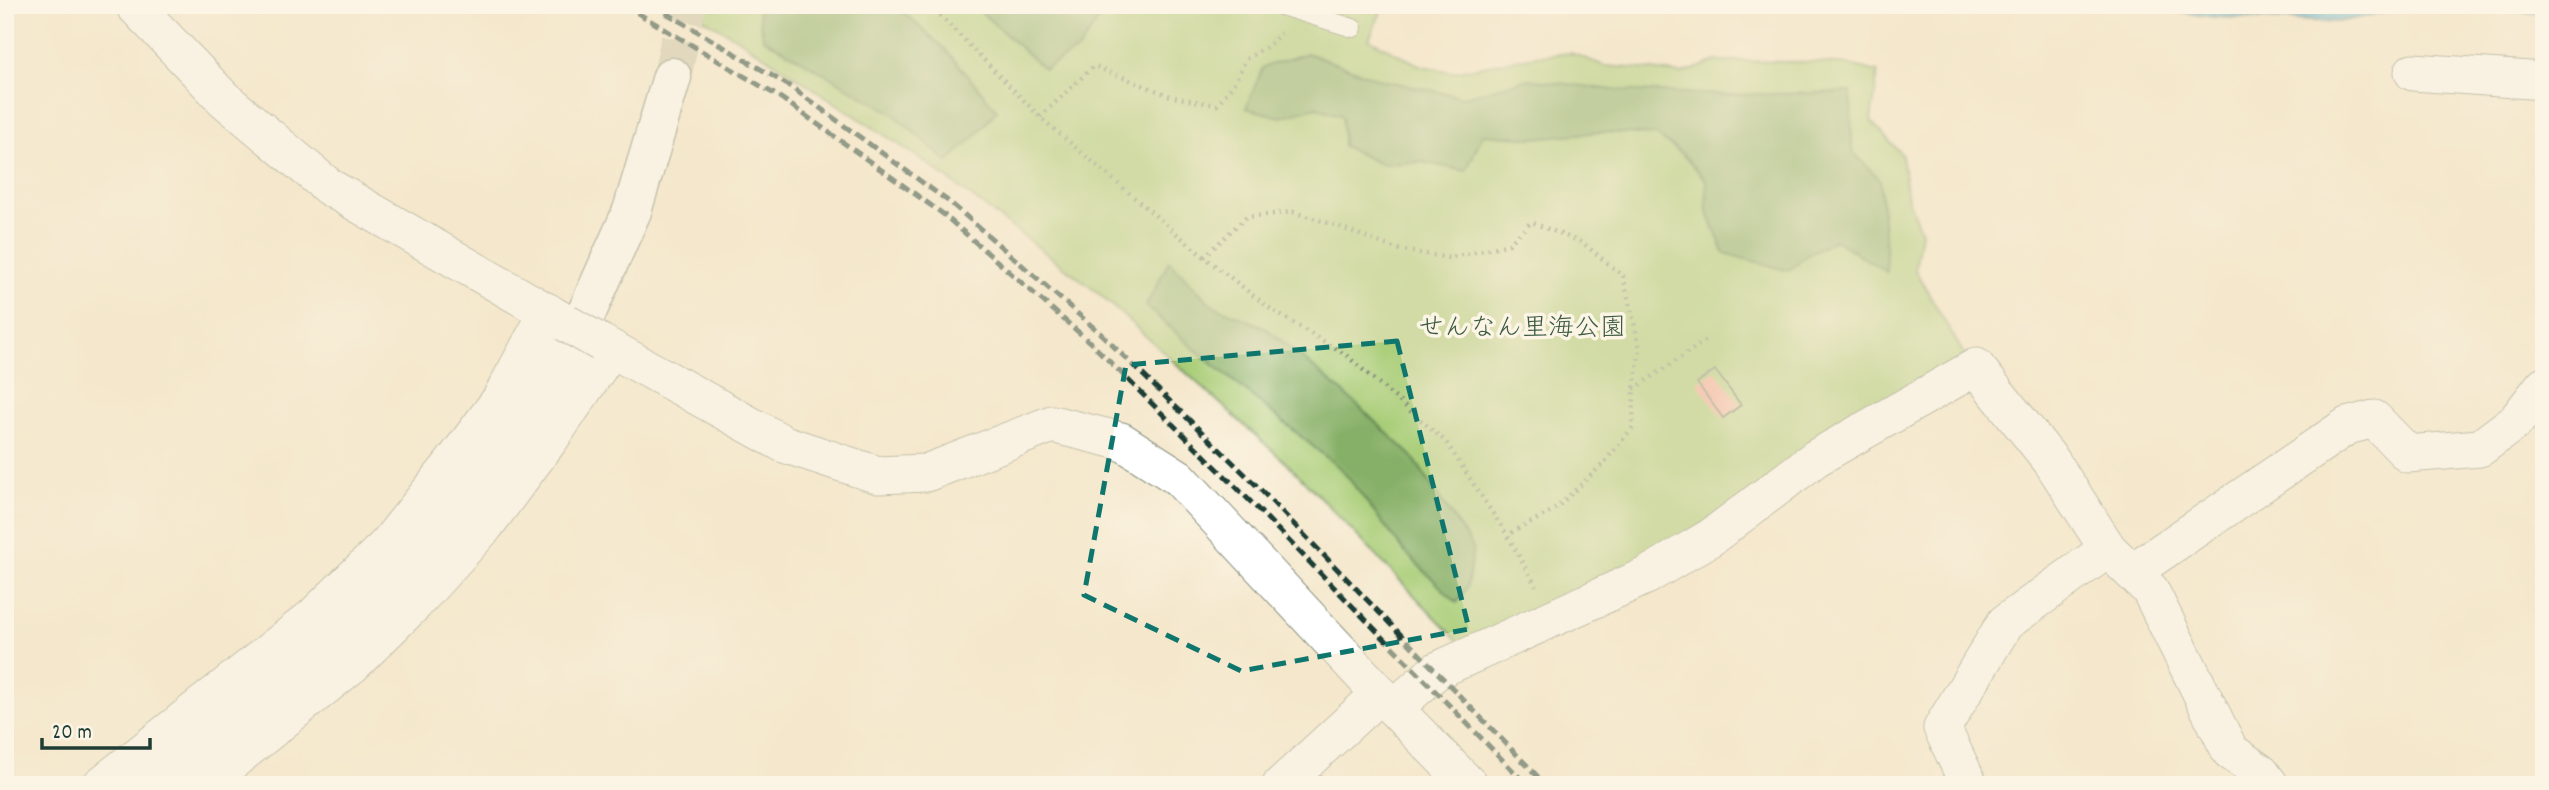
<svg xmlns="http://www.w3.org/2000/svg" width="2549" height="790" font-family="Dekko,'Klee One',sans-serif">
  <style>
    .green { fill: #a8cd77; stroke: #648556; stroke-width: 2 }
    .forest { fill: #86b068; stroke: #52764e; stroke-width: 2 }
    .water { fill: #59b4d7; stroke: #3c7886; stroke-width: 2 }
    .building { fill: #f7a89a }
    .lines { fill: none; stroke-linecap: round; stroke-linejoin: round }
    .secondary-tunnel { stroke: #c9c5ae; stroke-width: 38; stroke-dasharray: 38 19; stroke-linecap: butt }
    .lane-casing { stroke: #8a9280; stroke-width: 20 }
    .street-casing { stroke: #8a9280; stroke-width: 39 }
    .secondary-casing { stroke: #8a9280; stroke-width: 41 }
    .path { stroke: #8a9280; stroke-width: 4.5; stroke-dasharray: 2 5; stroke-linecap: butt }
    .lane { stroke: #fff; stroke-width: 18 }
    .street { stroke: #fff; stroke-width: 37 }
    .secondary { stroke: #fff; stroke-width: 38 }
    .rail { stroke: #1f3d34; stroke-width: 5; stroke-dasharray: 10 5; stroke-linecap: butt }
    .street-bridge-casing { stroke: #8a9280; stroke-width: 39; stroke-linecap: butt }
    .street-bridge { stroke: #fff; stroke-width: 37 }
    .marked { fill: none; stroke: #0f766e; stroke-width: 5; stroke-dasharray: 14 9; stroke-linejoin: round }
    .labels { text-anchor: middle; stroke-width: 7; stroke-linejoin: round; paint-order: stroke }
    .park-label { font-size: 26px; fill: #3a5a41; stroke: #fcf5e5 }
  </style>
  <rect width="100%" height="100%" fill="#fcf5e5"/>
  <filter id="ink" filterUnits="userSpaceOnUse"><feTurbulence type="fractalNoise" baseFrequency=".0143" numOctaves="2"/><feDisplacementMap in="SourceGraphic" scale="14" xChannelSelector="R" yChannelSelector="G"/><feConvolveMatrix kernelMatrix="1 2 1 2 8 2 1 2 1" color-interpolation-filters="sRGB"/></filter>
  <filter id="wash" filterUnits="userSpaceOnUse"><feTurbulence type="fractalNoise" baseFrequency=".00686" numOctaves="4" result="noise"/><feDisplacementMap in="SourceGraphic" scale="28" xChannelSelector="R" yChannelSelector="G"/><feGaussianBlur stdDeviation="1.57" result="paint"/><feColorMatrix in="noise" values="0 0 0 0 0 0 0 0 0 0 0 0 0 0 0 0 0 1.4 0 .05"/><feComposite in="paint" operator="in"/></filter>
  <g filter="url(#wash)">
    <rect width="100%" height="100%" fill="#f4e7cc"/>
    <path class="green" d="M680,5H1384L1369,39L1419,65L1452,72L1535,56L1571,53L1605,66L1644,69L1682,74L1716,61L1812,62L1850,65L1878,72L1871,121L1902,155L1908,200L1921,232L1915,270L1965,356L1670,545L1461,644L1294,470L1097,292L927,163L740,40Z"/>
    <g class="forest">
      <path d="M757,5H895L945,49L997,110L975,136L948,162L892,113L763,38Z"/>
      <path d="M973,5H1108L1079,49L1044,69Z"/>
      <path d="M1307,53L1382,80L1464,97L1528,79L1614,90L1727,95L1851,92L1852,151L1880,180L1887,272L1835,240L1807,255L1789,271L1724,253L1707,211L1706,180L1682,154L1656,135L1601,132L1533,138L1483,134L1466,171L1422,162L1380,164L1343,146L1342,116L1316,107L1281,117L1246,108L1263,67Z"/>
      <path d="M1169,261L1212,305L1266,328L1342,391L1412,456L1473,548L1467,587L1457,603L1404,551L1343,471L1191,346L1146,306Z"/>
    </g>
    <g class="water">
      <path d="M2124,5H2427L2338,22L2216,17Z"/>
      <path d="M2443,5H2544V14Z"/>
    </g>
    <g id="blocks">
      <path class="building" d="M1715,370L1741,405L1723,418L1697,383Z"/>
    </g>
  </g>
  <g filter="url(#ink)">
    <use href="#blocks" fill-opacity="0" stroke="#8a9280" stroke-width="2"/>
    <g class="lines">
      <path class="secondary-tunnel" d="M672,77L687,5"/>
      <defs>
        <path id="lane" d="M1278,5L1353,28"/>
        <g id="street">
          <path d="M134,5L224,99L329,187L566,323"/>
          <path d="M2413,72L2544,81"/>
          <path d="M601,343L784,444L878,475L926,473L1052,424L1121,441L1179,478L1380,694L1469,785"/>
          <path d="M2132,572L2347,426L2374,419L2408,454L2480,448L2516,421L2544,385"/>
          <path d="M1394,708L1436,671L1646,576L1710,538L1816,458L1976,367L2052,462L2108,549L2150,590L2230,751L2261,773L2270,785"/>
          <path d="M101,785L313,617L387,545L452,464L500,400L548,312"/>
          <path d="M203,785L353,664L415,603L485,526L550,439L611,349"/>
          <path d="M1281,785L1380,694"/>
          <path d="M1969,785L1942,728L2005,623L2108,549"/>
        </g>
        <path id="secondary" d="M155,785L336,639L430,545L508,444L571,348L632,211L672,77"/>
      </defs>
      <use href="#lane" class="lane-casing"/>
      <use href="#street" class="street-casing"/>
      <use href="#secondary" class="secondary-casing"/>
      <g class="path">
        <path d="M930,5L1040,117L1204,257L1272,310L1346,355L1446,442L1507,535L1536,586"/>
        <path d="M710,11V5"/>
        <path d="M1040,117L1094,66L1173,97L1217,105L1235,82L1246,59L1268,46L1281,33"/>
        <path d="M1204,257L1246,217L1293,212L1335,225L1396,249L1449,258L1509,244L1531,222L1583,243L1623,276L1640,348L1634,389L1633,427L1603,464L1554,510L1507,535"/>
        <path d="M1634,389L1708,339"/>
      </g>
      <use href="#lane" class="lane"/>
      <use href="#street" class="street"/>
      <use href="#secondary" class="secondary"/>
      <g class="rail">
        <path d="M624,5L781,98L943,214L1092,344L1246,497L1527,785"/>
        <path d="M653,5L791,87L952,204L1101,334L1256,485L1546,785"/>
      </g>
      <defs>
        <path id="street-bridge" d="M566,323L601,343"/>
      </defs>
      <use href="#street-bridge" class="street-bridge-casing"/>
      <use href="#street-bridge" class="street-bridge"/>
    </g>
  </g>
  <path d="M0 0H2549V790H0ZM1397,341L1469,629L1241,671L1084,595L1126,365Z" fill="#f4e7cc" fill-opacity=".55" fill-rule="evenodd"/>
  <path class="marked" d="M1397,341L1469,629L1241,671L1084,595L1126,365Z"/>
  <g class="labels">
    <g class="park-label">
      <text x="1522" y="335">せんなん里海公園</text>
    </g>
  </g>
  <rect width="2549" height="790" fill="none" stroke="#fcf5e5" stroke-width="28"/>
  <path d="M42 738v10h108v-10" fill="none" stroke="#1f3d34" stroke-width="3.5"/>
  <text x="52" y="738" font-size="21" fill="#1f3d34" stroke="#fcf5e5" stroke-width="5" paint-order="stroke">20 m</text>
</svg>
